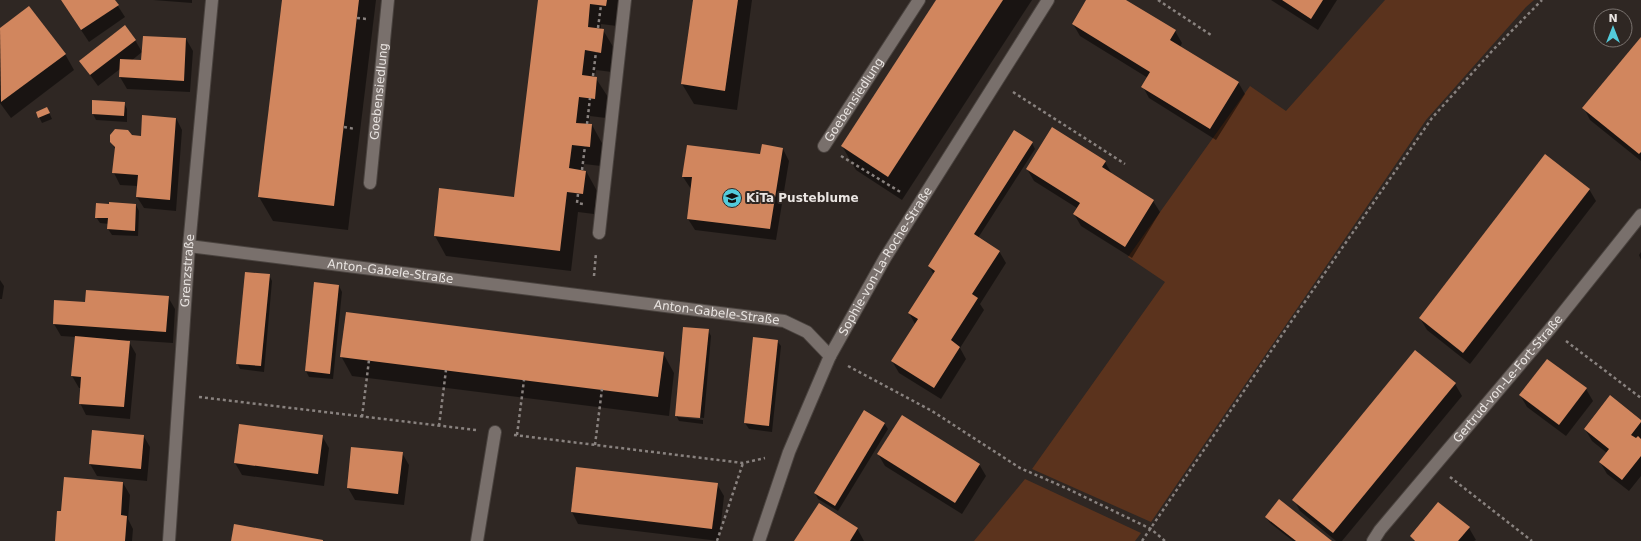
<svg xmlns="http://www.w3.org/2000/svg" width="1641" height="541" font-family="'DejaVu Sans',sans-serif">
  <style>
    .green { fill: #5b331d }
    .shadow { fill: #0007 }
    .building { fill: #d1865e }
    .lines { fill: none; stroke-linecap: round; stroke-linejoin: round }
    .minor-casing { stroke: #4a433f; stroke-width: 14 }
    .path { stroke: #89827f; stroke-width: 2.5; stroke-dasharray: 3 3; stroke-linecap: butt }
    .minor { stroke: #79706c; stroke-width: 12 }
    .labels { text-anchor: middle; stroke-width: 4; stroke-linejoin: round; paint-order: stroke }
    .street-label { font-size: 12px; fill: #eae5e2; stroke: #2f2723 }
    .poi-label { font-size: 12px; font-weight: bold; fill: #eae5e2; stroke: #2f2723; text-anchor: start }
  </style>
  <rect width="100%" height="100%" fill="#2f2723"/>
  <g class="green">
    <path d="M1385,0H1534L1526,7L1426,120L1151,522L1032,469L1165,282L1128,257L1250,86L1286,111Z"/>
    <path d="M1025,479L1141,533L1135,541H974Z"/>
  </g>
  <g class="shadow">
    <path d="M61,0H114L125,17L89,42Z"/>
    <path d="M153,0H192V3Z"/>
    <path d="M283,0H376L348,230L273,221L259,197Z"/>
    <path d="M539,0H619L617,26L601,24V29L603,30L615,50L612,72L596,70L595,77L608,97L606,118L590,116L589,125H592L603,145L601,166L584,164L583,171H586L597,191L594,214L578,212L571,271L446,256L435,236L440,189L515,198Z"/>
    <path d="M694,0H752L737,110L694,104L682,84Z"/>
    <path d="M938,0H1032L902,200L856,170L842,146Z"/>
    <path d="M1087,0H1124L1175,31L1182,43L1180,47L1238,82L1245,94L1216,140L1149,98L1143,87L1148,78L1080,36L1073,24Z"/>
    <path d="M1271,0H1337L1318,30Z"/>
    <path d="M29,7L65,54L74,70L11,118L0,103V29Z"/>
    <path d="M1641,38V161L1590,120L1584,108Z"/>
    <path d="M186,39L193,51L190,92L127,89L120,77V69L98,86L80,61L135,40L142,52L131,61H142Z"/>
    <path d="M93,101L124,103L127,109V122L96,120L93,114Z"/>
    <path d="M47,108L52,119L42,123L39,117Z"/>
    <path d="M176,118L182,130L176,211L144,208L137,197L138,186L120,185L114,173L115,149L111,141L131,136L142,137Z"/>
    <path d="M1032,143L1035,149L978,238L999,251L1006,263L980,304L984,310L960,348L966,359L941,399L899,373L892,361L915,324L909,313L934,275L929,266Z"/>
    <path d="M688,146L761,155L783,149L789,161L776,240L695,230L688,219L691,189L683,177Z"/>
    <path d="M1105,162L1112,174L1153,201L1160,212L1132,258L1081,226L1074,214L1077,208L1034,181L1027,169Z"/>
    <path d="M1589,189L1596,201L1470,364L1427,330L1420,318Z"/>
    <path d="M136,205L139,211L138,236L112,235L108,229L109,224L100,223L96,217Z"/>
    <path d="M1641,252V260L1639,255Z"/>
    <path d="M269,275L272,281L264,372L240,369L237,363Z"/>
    <path d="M0,280L4,286L2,299H0Z"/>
    <path d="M339,286L342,292L333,379L309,377L306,371Z"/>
    <path d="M168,297L175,309L173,343L128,340L136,354L130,419L86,415L80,403L81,388H79L72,376L76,337L61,336L54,324L55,301L86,303Z"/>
    <path d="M708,330L711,336L704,418L678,415V417L703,420V424L679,421L676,415Z"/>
    <path d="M754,338L777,341L781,346L772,432L749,429L745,423Z"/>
    <path d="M1415,352L1455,384L1462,396L1342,541H1336L1300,511L1294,500Z"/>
    <path d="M663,353L674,373L669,416L352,376L341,356Z"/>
    <path d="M1547,360L1586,389L1593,401L1566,436L1527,407L1520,395Z"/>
    <path d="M1641,421V476L1629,491L1607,474L1600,462L1607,453L1592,441L1585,429Z"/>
    <path d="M884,423L888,429L838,511L818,499L815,493Z"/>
    <path d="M93,431L143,435L150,447L147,481L97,476L90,464Z"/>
    <path d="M322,436L329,448L324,486L242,475L235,463Z"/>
    <path d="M402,453L409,465L404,505L355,500L348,488Z"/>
    <path d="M878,454L979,464L986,476L962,514L885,466Z"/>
    <path d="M577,468L717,484L724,496L719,541L578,524L572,512Z"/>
    <path d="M123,483L130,495L128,519L133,529L132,541H56L62,512Z"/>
    <path d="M1266,517L1331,541H1293L1270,523Z"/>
    <path d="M857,528L864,541H796Z"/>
    <path d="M1469,528L1476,540L1474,541H1414L1411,536Z"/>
  </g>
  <g class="building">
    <path d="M61,0H115L119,5L81,30Z"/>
    <path d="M282,0H359L334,206L258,197Z"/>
    <path d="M538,0H607L606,6L590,4L588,27L604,29L601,53L585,50L582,75L597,77L595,99L579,97L576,123L592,124L590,147L572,145L569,168L586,171L583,194L567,192L560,251L434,236L439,188L514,197Z"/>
    <path d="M693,0H738L725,91L681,84Z"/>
    <path d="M936,0H1003L888,177L841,146Z"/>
    <path d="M1086,0H1126L1176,30L1170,40L1239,82L1210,129L1141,87L1150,72L1072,24Z"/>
    <path d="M1282,0H1323L1311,19Z"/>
    <path d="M29,6L66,54L1,102L0,28Z"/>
    <path d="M125,25L136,40L90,75L79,61Z"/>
    <path d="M143,36L186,38L184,81L119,77L120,59L141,60Z"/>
    <path d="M1641,37V152L1639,154L1582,108Z"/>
    <path d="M92,100L125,102L124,116L92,114Z"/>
    <path d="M47,107L50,113L38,118L36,112Z"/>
    <path d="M142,115L176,118L170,200L136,197L138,175L112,173L115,147L110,142V135L115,129L128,130L132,135L141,136Z"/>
    <path d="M1052,127L1106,161L1102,167L1154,200L1125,247L1073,214L1080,203L1026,169Z"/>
    <path d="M1014,130L1033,142L974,234L1000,251L972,294L978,298L951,340L960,347L934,388L891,361L918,319L908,313L935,271L928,266Z"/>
    <path d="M762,144L783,148L770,229L687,219L692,177H682L687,145L760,154Z"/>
    <path d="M1545,154L1590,189L1463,353L1419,318Z"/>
    <path d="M109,202L136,204L135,231L107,229L108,218H95L96,203L109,204Z"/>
    <path d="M245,272L270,274L261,366L236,364Z"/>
    <path d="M314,282L339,285L330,374L305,371Z"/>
    <path d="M86,290L169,296L166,332L53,324L54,300L85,302Z"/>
    <path d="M346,312L664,352L658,397L340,357Z"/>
    <path d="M683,327L709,329L700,418L675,416Z"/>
    <path d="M75,336L130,341L124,407L79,404L81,377L71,376Z"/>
    <path d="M753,337L778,340L769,426L744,423Z"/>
    <path d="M1415,350L1456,383L1333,533L1292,500Z"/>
    <path d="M1547,359L1587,388L1559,425L1519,395Z"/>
    <path d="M1610,395L1641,420V422L1631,435L1636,438L1638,436L1641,439V456L1622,480L1599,462L1609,449L1584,429Z"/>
    <path d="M864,410L885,423L835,506L814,493Z"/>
    <path d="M902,415L980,464L955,503L877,454Z"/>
    <path d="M239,424L323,435L318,474L234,463Z"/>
    <path d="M92,430L144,435L141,469L89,464Z"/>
    <path d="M351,447L403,452L398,494L347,488Z"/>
    <path d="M576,467L718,483L712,529L571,512Z"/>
    <path d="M64,477L123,482L121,515L127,516L125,541H55L57,511H61Z"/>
    <path d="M1279,499L1332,541H1296L1265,517Z"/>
    <path d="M1438,502L1470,527L1458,541H1415L1410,536Z"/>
    <path d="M819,503L858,528L850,541H794Z"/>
    <path d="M234,524L323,540V541H231Z"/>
  </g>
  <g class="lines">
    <defs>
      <g id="minor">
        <path id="s1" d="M824,146L919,0"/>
        <path id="s2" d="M370,183L388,0"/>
        <path d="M599,233L625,0"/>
        <path id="s3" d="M189,246L784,321L807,332L830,356"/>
        <path id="s4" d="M169,541L189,246L212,0"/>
        <path d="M477,541L495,432"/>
        <path id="s5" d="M759,541L789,452L830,356L885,258L1048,0"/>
        <path id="s6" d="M1373,541L1380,530L1550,329L1641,215"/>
      </g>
    </defs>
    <use href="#minor" class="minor-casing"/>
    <g class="path">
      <path d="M1158,0L1211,35"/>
      <path d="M357,18L367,19"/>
      <path d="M598,28L601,5"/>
      <path d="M593,76L596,52"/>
      <path d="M1013,92L1125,164"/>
      <path d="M587,124L590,98"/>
      <path d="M344,127L355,129"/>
      <path d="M841,156L902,193"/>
      <path d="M582,170L585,146"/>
      <path d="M578,194L577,203L583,204"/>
      <path d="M594,276L596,253"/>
      <path d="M1566,341L1641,398"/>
      <path d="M848,366L932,411L1020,468L1066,488L1151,529L1165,541"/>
      <path d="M199,397L476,430"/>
      <path d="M362,417L369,360"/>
      <path d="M439,426L446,370"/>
      <path d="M514,435L743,463L765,458"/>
      <path d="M517,435L524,380"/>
      <path d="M595,445L602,389"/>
      <path d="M1450,477L1532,541"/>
      <path d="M717,541L743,463"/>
      <path d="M1142,541L1284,332L1432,118L1492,51L1542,0"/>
    </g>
    <use href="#minor" class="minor"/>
  </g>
  <defs>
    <symbol id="school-disc" viewBox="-11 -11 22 22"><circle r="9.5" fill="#53cbdb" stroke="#2f2723"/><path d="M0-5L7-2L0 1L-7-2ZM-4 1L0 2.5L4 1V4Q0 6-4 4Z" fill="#111"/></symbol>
  </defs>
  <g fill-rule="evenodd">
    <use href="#school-disc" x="721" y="187" width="22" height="22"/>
  </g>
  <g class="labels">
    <g class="street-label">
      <text dy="4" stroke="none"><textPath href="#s2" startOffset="92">Goebensiedlung</textPath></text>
      <text dy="4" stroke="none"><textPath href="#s1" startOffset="55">Goebensiedlung</textPath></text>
      <text dy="4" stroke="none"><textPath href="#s5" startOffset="308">Sophie-von-La-Roche-Straße</textPath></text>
      <text dy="4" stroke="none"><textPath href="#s4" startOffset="271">Grenzstraße</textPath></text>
      <text dy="4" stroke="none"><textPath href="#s3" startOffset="203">Anton-Gabele-Straße</textPath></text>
      <text dy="4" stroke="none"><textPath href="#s3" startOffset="532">Anton-Gabele-Straße</textPath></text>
      <text dy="4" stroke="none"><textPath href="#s6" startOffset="211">Gertrud-von-Le-Fort-Straße</textPath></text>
    </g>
    <g class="poi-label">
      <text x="746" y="202">KiTa Pusteblume</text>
    </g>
  </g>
  <g transform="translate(1613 28)"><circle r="19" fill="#2f2723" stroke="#7a736f"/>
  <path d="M0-3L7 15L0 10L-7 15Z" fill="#53cbdb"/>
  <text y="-6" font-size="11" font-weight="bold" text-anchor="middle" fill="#eae5e2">N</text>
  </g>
</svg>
